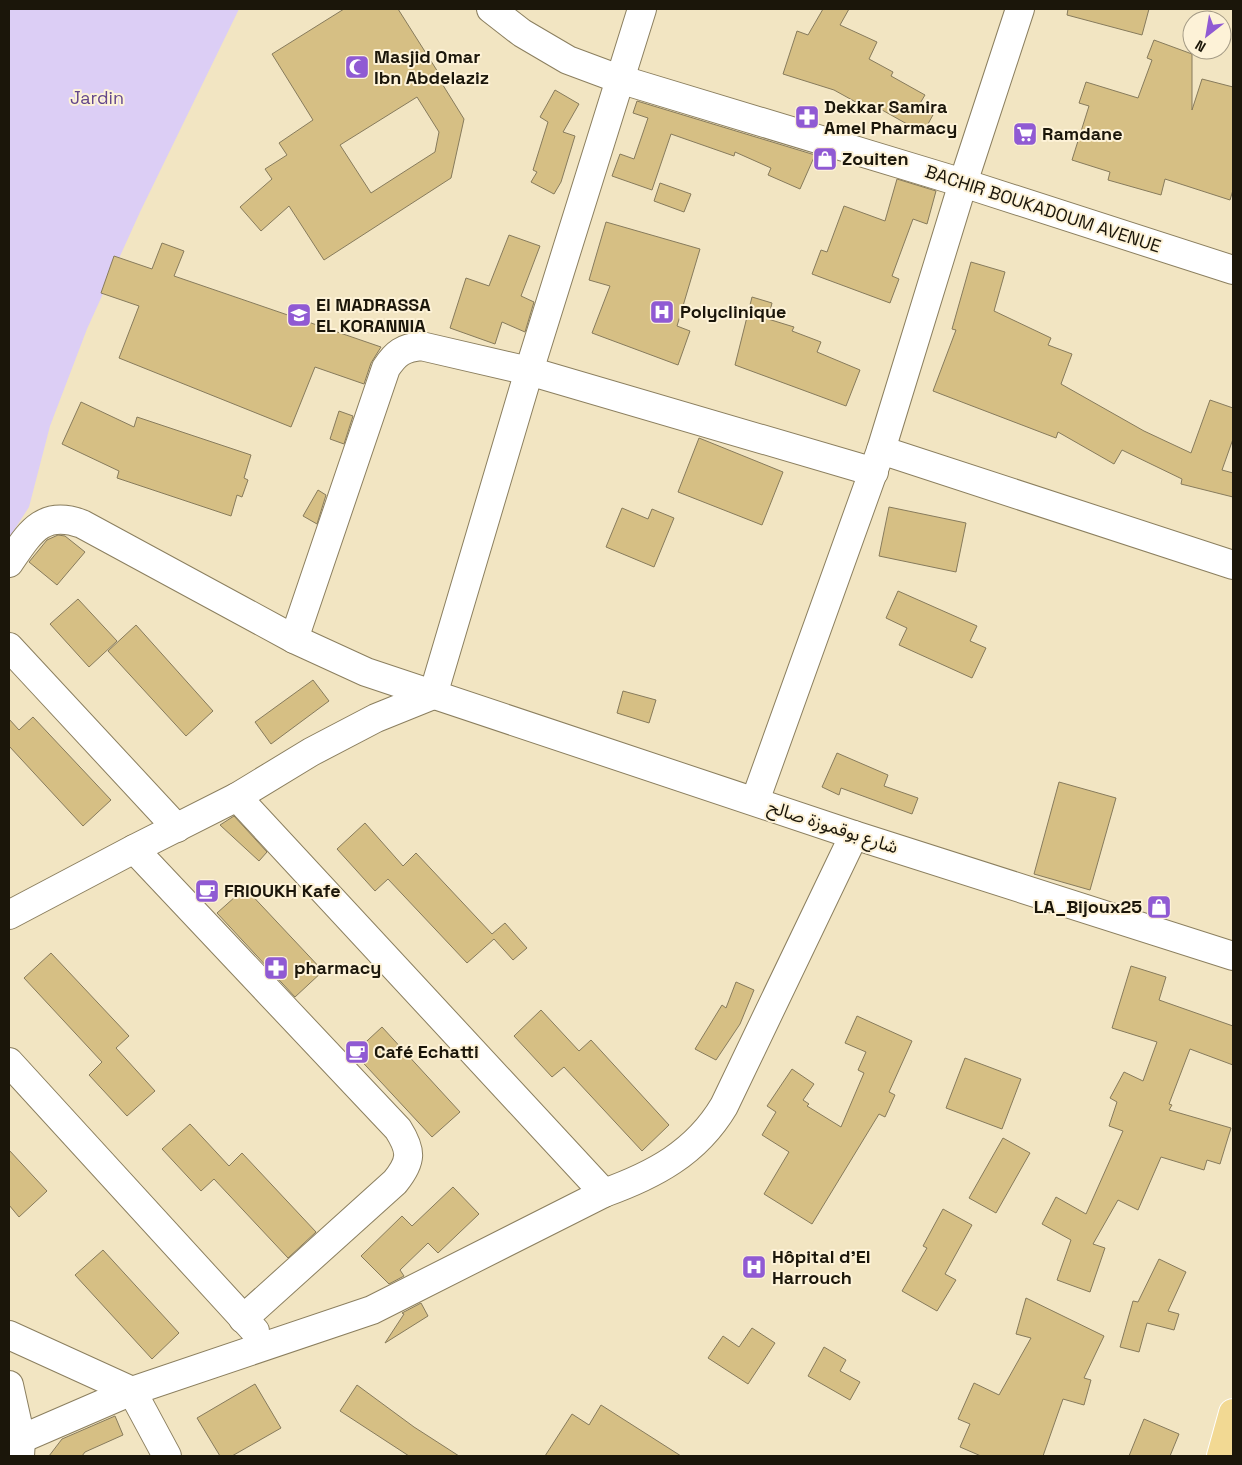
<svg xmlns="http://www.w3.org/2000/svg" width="1242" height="1465" font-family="'Space Grotesk','Noto Sans Arabic',sans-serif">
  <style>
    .green { fill: #dccef5 }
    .building { fill: #d6bf84; stroke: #877b5c; fill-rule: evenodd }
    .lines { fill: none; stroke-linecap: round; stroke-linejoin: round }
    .minor-casing { stroke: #8b7f5f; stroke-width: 30 }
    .major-casing { stroke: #fff; stroke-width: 30 }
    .minor { stroke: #fff; stroke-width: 28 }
    .major { stroke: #f2d993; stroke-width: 28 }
    .labels { text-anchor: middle; stroke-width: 4; stroke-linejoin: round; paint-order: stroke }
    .poi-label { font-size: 18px; font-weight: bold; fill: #1b160a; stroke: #fdf2d7; text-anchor: start }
    .park-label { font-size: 18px; fill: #64478b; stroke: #fdf2d7 }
    .street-label { font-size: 18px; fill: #1b160a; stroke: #fdf2d7 }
  </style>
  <rect width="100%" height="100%" fill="#f2e5c2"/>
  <path class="green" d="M9,9H239L140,212L87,329L50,426L29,507L9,538Z"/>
  <g class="building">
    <path d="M344,9H398L443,80L441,82L464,119L451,178L324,260L289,206L261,231L240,207L272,179L265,169L287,155L279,143L313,120L272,54ZM417,97L439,132L435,152L371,193L340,145Z"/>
    <path d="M823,9H849L840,25L877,42L869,59L893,72L891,76L925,95L919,105L934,113L923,133L875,106L872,111L834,90L783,74L797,31L808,35Z"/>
    <path d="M1068,9H1149L1142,35L1067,15Z"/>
    <path d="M1154,40L1192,54V110L1202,79L1233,87V190L1230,200L1165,179L1161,195L1108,180L1110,172L1072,160L1089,106L1079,103L1086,82L1138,98L1152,60L1147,58Z"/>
    <path d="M555,90L579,104L563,132L575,136L561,182L554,194L531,182L537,172L533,170L548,122L540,117Z"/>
    <path d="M637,101L815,155L800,189L768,175L771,168L735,152L734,156L671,134L652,190L612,176L620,154L634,159L648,118L633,113Z"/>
    <path d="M897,179L936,191L927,224L913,219L892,276L899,279L890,303L812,274L821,250L827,252L844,206L885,221Z"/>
    <path d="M660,183L691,194L684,212L654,201Z"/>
    <path d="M606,222L700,249L677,326L690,331L678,365L592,333L610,286L589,280Z"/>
    <path d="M509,235L540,246L521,296L534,302L525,332L502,322L495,344L450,328L466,278L489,286Z"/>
    <path d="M162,243L184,251L174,276L381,347L371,363L364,384L315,367L291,427L119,358L139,306L101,293L114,256L152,269Z"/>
    <path d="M971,262L1005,272L994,311L1051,338L1048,345L1072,354L1061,384L1144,431L1191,453L1210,400L1233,408V439L1222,470L1233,473V497L1181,484L1182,479L1122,450L1114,464L1058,432L1056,438L933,391L956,330L952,329Z"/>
    <path d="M752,297L772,303L768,319L794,327L792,331L821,342L817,352L860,370L846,406L735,365Z"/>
    <path d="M81,402L134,427L137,417L251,455L244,478L248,480L242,497L237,495L231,516L117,478L119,471L62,444Z"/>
    <path d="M339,411L353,416L344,444L330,439Z"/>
    <path d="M699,438L783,472L762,525L678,492Z"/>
    <path d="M318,490L326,495L317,524L303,516Z"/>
    <path d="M889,507L966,523L956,572L879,556Z"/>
    <path d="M622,508L648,519L652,509L674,518L654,567L606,547Z"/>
    <path d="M58,535L65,536L85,552L57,585L29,562L47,540Z"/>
    <path d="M898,591L977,626L970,641L986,648L972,678L899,645L907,628L886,618Z"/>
    <path d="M78,599L117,641L89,667L50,624Z"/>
    <path d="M136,625L213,711L186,736L108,651Z"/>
    <path d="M313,680L329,701L271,744L255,722Z"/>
    <path d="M623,691L656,700L649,723L617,713Z"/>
    <path d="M33,717L111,800L83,826L9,746V719L19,730Z"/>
    <path d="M837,753L888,775L884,786L918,798L912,814L841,788L839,795L822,787Z"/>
    <path d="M1059,782L1116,798L1090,890L1034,874Z"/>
    <path d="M234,816L267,852L259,861L220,825Z"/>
    <path d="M365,823L403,866L416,853L492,934L505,923L527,948L513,960L494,939L467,963L388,879L375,891L337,849Z"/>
    <path d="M245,888L323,971L295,997L217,913Z"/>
    <path d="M51,953L129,1036L116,1048L155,1091L127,1116L89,1075L102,1062L24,978Z"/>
    <path d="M1131,966L1166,977L1159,1000L1233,1026V1065L1190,1049L1169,1104L1172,1105L1169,1110L1231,1128L1220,1164L1207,1160L1204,1170L1161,1157L1138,1210L1118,1200L1093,1244L1105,1248L1090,1292L1057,1280L1071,1240L1042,1224L1056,1197L1086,1214L1123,1131L1109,1126L1117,1102L1110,1098L1124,1072L1143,1081L1157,1042L1112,1028Z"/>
    <path d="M736,982L754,990L740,1024L716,1060L695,1049L722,1005L726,1008Z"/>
    <path d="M541,1010L579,1051L591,1040L669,1125L642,1151L564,1067L552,1077L514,1036Z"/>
    <path d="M857,1016L912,1041L889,1092L895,1095L885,1117L879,1114L812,1224L764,1194L789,1152L762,1135L776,1112L767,1106L792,1069L814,1084L803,1100L809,1104L807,1106L841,1127L864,1073L858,1070L866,1052L845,1043Z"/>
    <path d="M382,1027L460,1112L432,1137L354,1053Z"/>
    <path d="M965,1058L1021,1079L1002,1129L946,1108Z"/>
    <path d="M190,1124L229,1166L242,1153L316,1232L288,1258L214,1179L201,1191L162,1149Z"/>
    <path d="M1003,1138L1030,1153L996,1213L969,1198Z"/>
    <path d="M9,1150L47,1191L19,1217L9,1205Z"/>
    <path d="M453,1187L479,1214L438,1253L428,1243L400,1270L404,1276L389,1284L361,1256L402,1216L412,1226Z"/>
    <path d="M943,1209L972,1225L945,1274L956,1280L937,1311L902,1291L927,1248L923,1246Z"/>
    <path d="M103,1250L179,1333L152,1359L75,1275Z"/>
    <path d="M1159,1259L1186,1272L1168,1311L1179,1314L1174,1330L1147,1323L1139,1352L1120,1347L1133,1301L1138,1302Z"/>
    <path d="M1026,1298L1104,1336L1084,1378L1091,1380L1084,1405L1063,1399L1043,1456H981L960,1447L970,1424L958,1419L974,1383L999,1395L1031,1338L1016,1334Z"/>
    <path d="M421,1303L428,1316L385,1343L404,1314L402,1313Z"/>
    <path d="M752,1328L775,1343L748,1384L708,1358L723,1336L739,1347Z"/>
    <path d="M824,1347L846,1360L840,1371L860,1382L850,1400L808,1376Z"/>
    <path d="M255,1384L281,1428L232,1456H220L197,1418Z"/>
    <path d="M357,1385L414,1427L459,1456H409L340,1411Z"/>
    <path d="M601,1405L681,1456H545L572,1414L589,1425Z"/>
    <path d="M115,1416L123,1435L85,1452L82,1456H49L62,1439Z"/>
    <path d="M1144,1419L1179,1434L1170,1456H1129Z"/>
  </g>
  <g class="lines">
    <defs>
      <g id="minor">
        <path d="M491,9L522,33L568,60L619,79L963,183L1233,270"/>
        <path d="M881,450L1233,565"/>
        <path d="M9,563C29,534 42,509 82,524L294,639L366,672L854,835L1233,956"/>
        <path d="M294,639L386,368C396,353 403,348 421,346L529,371L874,472"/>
        <path d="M9,647L177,828"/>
        <path d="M433,695L529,371L642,9"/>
        <path d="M237,797L604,1193"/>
        <path d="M755,801L881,450L963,183L1020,9"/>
        <path d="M134,849L398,1129C412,1151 412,1161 395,1182L243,1319"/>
        <path d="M9,915L134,849L237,797L311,752L376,718L433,695"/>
        <path d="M9,1062L255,1331"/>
        <path d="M9,1335L132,1391L167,1456"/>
        <path d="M9,1385L21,1439L20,1456"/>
        <path d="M21,1439L132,1391L372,1310L604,1193C654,1175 696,1153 724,1106L854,835"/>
      </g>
      <path id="major" d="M1221,1456L1233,1413"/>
    </defs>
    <use href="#minor" class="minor-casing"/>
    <use href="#major" class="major-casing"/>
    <use href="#minor" class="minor"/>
    <use href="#major" class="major"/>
  </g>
  <defs>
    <symbol id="mosque-square" viewBox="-11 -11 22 22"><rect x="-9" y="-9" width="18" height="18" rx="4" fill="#905ad3" stroke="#fdf2d7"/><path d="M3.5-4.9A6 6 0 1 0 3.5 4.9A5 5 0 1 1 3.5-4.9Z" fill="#fff"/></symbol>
    <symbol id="pharmacy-square" viewBox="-11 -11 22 22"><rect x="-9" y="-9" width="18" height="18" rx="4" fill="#905ad3" stroke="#fdf2d7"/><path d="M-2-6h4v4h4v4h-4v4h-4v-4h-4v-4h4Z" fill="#fff"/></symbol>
    <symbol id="supermarket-square" viewBox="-11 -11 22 22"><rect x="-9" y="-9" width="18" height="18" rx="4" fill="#905ad3" stroke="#fdf2d7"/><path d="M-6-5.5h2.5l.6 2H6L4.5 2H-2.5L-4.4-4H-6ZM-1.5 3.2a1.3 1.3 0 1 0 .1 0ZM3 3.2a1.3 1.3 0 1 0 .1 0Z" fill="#fff"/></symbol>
    <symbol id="shop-square" viewBox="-11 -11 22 22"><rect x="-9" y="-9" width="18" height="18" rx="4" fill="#905ad3" stroke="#fdf2d7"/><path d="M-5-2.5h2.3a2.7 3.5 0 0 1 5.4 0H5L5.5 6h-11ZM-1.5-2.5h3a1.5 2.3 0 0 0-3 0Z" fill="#fff"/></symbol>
    <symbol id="hospital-square" viewBox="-11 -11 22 22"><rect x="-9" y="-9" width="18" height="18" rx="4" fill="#905ad3" stroke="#fdf2d7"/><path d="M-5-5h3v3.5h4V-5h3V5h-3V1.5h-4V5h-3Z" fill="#fff"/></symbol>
    <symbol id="school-square" viewBox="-11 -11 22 22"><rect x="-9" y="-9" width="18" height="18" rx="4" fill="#905ad3" stroke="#fdf2d7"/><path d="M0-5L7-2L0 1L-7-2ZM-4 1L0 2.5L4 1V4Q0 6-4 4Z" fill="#fff"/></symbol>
    <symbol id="cafe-square" viewBox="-11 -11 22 22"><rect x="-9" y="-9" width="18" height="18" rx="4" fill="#905ad3" stroke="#fdf2d7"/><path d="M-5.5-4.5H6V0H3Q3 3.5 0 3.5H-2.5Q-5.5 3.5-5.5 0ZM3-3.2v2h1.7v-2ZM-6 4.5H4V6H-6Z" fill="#fff"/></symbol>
  </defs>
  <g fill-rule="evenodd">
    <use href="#mosque-square" x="343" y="53" width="28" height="28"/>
    <use href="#pharmacy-square" x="793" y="103" width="28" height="28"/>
    <use href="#supermarket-square" x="1011" y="120" width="28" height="28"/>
    <use href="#shop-square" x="811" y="145" width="28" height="28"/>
    <use href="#hospital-square" x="648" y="298" width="28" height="28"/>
    <use href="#school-square" x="285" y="301" width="28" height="28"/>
    <use href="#cafe-square" x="193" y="877" width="28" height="28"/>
    <use href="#shop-square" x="1145" y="893" width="28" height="28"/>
    <use href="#pharmacy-square" x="262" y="954" width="28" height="28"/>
    <use href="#cafe-square" x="343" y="1038" width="28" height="28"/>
    <use href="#hospital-square" x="740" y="1253" width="28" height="28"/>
  </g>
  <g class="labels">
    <g class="poi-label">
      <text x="374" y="63">Masjid Omar<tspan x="374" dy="21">Ibn Abdelaziz</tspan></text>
      <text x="824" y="113">Dekkar Samira<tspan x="824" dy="21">Amel Pharmacy</tspan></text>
      <text x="1042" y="140">Ramdane</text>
      <text x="842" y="165">Zouiten</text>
      <text x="316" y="311">El MADRASSA<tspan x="316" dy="21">EL KORANNIA</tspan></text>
      <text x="680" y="318">Polyclinique</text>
      <text x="224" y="897">FRIOUKH Kafe</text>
      <text x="1142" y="913" text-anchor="end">LA_Bijoux25</text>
      <text x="294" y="974">pharmacy</text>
      <text x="374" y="1058">Café Echatti</text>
      <text x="772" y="1263">Hôpital d'El<tspan x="772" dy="21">Harrouch</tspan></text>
    </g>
    <g class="park-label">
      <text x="97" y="104">Jardin</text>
    </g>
    <g class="street-label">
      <text transform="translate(1043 209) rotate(18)" y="6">BACHIR BOUKADOUM AVENUE</text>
      <text transform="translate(833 827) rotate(18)" y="6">شارع بوقموزة صالح</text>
    </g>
  </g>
  <rect width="1242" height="1465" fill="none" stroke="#1b160a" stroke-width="20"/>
  <g transform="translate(1207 35) rotate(211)"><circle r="24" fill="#fdf2d7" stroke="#a39a85"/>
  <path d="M0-4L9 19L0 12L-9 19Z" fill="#905ad3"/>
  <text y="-8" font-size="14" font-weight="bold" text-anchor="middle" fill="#1b160a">N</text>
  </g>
</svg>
